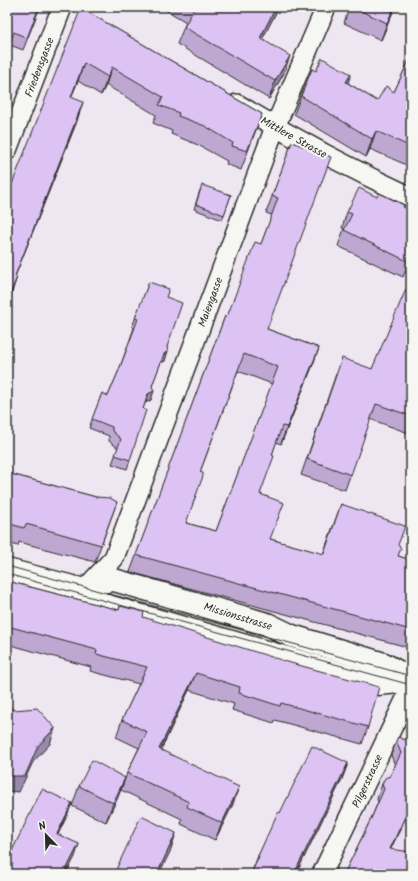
<svg xmlns="http://www.w3.org/2000/svg" width="418" height="881" font-family="Kalam,sans-serif">
  <style>
    .built { fill: #e9dcf2 }
    .lines { fill: none; stroke-linecap: round; stroke-linejoin: round }
    .minor-casing { stroke: #2b2b2b; stroke-width: 22 }
    .major-casing { stroke: #2b2b2b; stroke-width: 25 }
    .minor { stroke: #f6f6f2; stroke-width: 19 }
    .major { stroke: #f6f6f2; stroke-width: 22 }
    .tram { stroke: #2b2b2b; stroke-width: 1 }
    .wall { fill: #bea8d1; stroke: #2b2b2b; fill-rule: evenodd }
    .shaded-wall { fill: #9b88aa; stroke: #2b2b2b }
    .building { fill: #ddc3f3; stroke: #2b2b2b; fill-rule: evenodd }
    .labels { text-anchor: middle; stroke-width: 4; stroke-linejoin: round; paint-order: stroke }
    .street-label { font-size: 11px; fill: #2b2b2b; stroke: #f6f6f2 }
  </style>
  <rect width="100%" height="100%" fill="#eee7f2"/>
  <filter id="ink" filterUnits="userSpaceOnUse"><feTurbulence type="fractalNoise" baseFrequency=".025" numOctaves="2"/><feDisplacementMap in="SourceGraphic" scale="8" xChannelSelector="R" yChannelSelector="G"/><feConvolveMatrix kernelMatrix="1 2 1 2 8 2 1 2 1" color-interpolation-filters="sRGB"/></filter>
  <g filter="url(#ink)">
    <path class="built" d="M385,771L411,783V856L357,831Z"/>
    <g class="lines">
      <defs>
        <g id="minor">
          <path d="M237,104C293,138 351,169 411,197"/>
          <path d="M7,150L62,7"/>
          <path d="M86,588L114,558L275,127L326,7"/>
          <path d="M322,874L411,688"/>
        </g>
        <g id="major">
          <path d="M7,570L84,590L104,605L377,684L411,681"/>
          <path d="M84,590L101,582L114,580L267,624L292,636L384,664L411,679"/>
        </g>
      </defs>
      <use href="#minor" class="minor-casing"/>
      <use href="#major" class="major-casing"/>
      <use href="#minor" class="minor"/>
      <use href="#major" class="major"/>
      <g class="tram">
        <path d="M7,566L411,676"/>
        <path d="M7,574L411,685"/>
      </g>
    </g>
    <g class="wall">
      <path d="M7,7H40L23,50L10,45L7,52Z"/>
      <path d="M161,7H279L262,39L284,73L269,99L177,44L184,27L186,22Z"/>
      <path d="M349,7H395L381,40L344,23Z"/>
      <path d="M81,8L262,114L241,170L226,164L227,161L198,145L171,134L172,131L153,123L156,115L106,85L101,95L78,81L71,97L77,121L15,276L11,295L7,304Z"/>
      <path d="M411,56V167L370,149L366,157L294,114L301,96L316,71L351,74L348,83L377,101L394,92Z"/>
      <path d="M292,142L267,329L319,348L281,444L276,442L260,494L270,539L323,554L341,504L398,545V556L411,560V648L130,572L225,316L227,317L261,244L272,215L266,213ZM238,371L272,384L216,531L186,523L200,472Z"/>
      <path d="M200,190L231,195L222,220L194,209Z"/>
      <path d="M377,197L411,210V269L407,267L403,277L338,246L344,229L342,228L347,212Z"/>
      <path d="M149,282L166,297L167,347L165,361L160,363L152,386L151,400L145,403L143,409L130,460L127,469L112,464L118,448L109,441V436L89,428L102,393L108,396L119,370L134,328L132,327Z"/>
      <path d="M411,291V434L370,419L345,490L301,475L336,374L372,369Z"/>
      <path d="M7,473L96,497L117,502L95,562L19,542L18,546L7,543Z"/>
      <path d="M7,581L119,610L120,606L368,727L362,744L275,720L274,723L232,710L234,704L189,690L161,750L233,804L215,840L181,824L182,819L121,790L127,773L139,748L116,737L122,720L139,684L90,671L91,667L7,644Z"/>
      <path d="M398,737L411,807L344,874L370,821L378,802L377,799L382,784L390,776L395,766L391,755Z"/>
      <path d="M348,763L342,779L296,874H251L258,856L280,813Z"/>
      <path d="M125,778L118,797L106,822L72,806L79,786Z"/>
    </g>
    <g class="shaded-wall">
      <path d="M276,7H279L254,55L260,38Z"/>
      <path d="M394,7H395L381,40L387,23Z"/>
      <path d="M290,56L284,73L269,99L275,81Z"/>
      <path d="M84,63L78,81L64,115L71,97Z"/>
      <path d="M112,67L106,85L101,95L108,77Z"/>
      <path d="M83,102L77,121L8,294L15,276Z"/>
      <path d="M376,131L370,149L366,157L372,139Z"/>
      <path d="M17,277L11,295L7,304V302Z"/>
      <path d="M319,348L313,365L281,444L287,427Z"/>
      <path d="M168,351L165,361L160,363L149,393L154,391L151,400L145,403L164,354Z"/>
      <path d="M196,673L189,690L153,766L159,749Z"/>
      <path d="M55,728L50,744L33,762L19,792L7,791V776L38,746Z"/>
      <path d="M348,763L342,779L296,874H294Z"/>
      <path d="M125,778L118,797L106,822L113,803Z"/>
      <path d="M239,787L233,804L215,840L222,823Z"/>
      <path d="M72,803L67,816L52,847L57,834Z"/>
      <path d="M411,804V807L384,863L390,849Z"/>
      <path d="M176,833L170,852L159,874H157Z"/>
      <path d="M79,844L75,857L66,874H64Z"/>
      <path d="M411,868V874H401L402,871Z"/>
    </g>
    <g class="building">
      <path d="M7,7H39L27,38L14,32L7,51Z"/>
      <path d="M195,7H276L260,38L290,56L275,81L184,27Z"/>
      <path d="M353,7H394L387,23Z"/>
      <path d="M81,8L262,114L247,151L232,146L233,143L205,126L178,116L179,113L159,105L163,97L112,67L108,77L84,63L71,97L83,102L15,276L17,277L7,302V197Z"/>
      <path d="M411,56V147L376,131L372,139L301,96L312,69L316,71L322,58L351,74L346,82L377,101L386,86L394,92Z"/>
      <path d="M292,142L331,157L267,329L319,348L287,427L282,426L272,455L274,456L260,494L284,503L270,539L324,554L341,504L405,526L398,545L401,548L398,556L411,560V630L136,555L225,316L227,317L255,242L261,244L278,198L272,196ZM244,354L278,367L216,531L186,523L203,476V473L200,472Z"/>
      <path d="M202,185L231,195L224,215L196,204Z"/>
      <path d="M359,188L377,197L379,193L404,205L403,207L411,210V256L409,262L344,230L352,214L347,212Z"/>
      <path d="M149,282L169,289L166,297L182,303L167,347L168,351L164,354L152,386L154,391L148,394L143,409L146,410L130,460L115,455L121,439L112,431V427L92,419L102,393L108,396L119,370L138,319L135,318Z"/>
      <path d="M406,289L411,291V416L376,404L351,475L307,459L342,358L372,369Z"/>
      <path d="M7,473L96,497L110,498L117,502L101,545L26,524L24,528L7,523Z"/>
      <path d="M7,581L119,610L120,606L144,612L143,617L291,663L379,687L368,727L281,703L280,706L239,693L240,687L196,673L159,749L239,787L222,823L187,807L189,802L127,773L147,732L122,720L147,667L96,654L97,650L7,626Z"/>
      <path d="M7,705L14,710L37,708L55,728L38,746L25,776H7Z"/>
      <path d="M410,730H411V804L390,849L411,852V868L402,871L401,874H344L370,821L384,789L382,784L385,778L390,776L401,753L396,741L398,737L405,740Z"/>
      <path d="M312,746L348,763L294,874H251L259,856H258L278,812L280,813Z"/>
      <path d="M92,760L125,778L113,803L79,786Z"/>
      <path d="M42,789L72,803L57,834L79,844L64,874H7V861Z"/>
      <path d="M141,816L176,833L157,874H114Z"/>
    </g>
  </g>
  <g class="labels">
    <g class="street-label">
      <text transform="translate(39 67) rotate(-69)" y="4">Friedensgasse</text>
      <text transform="translate(294 137) rotate(29)" y="4">Mittlere Strasse</text>
      <text transform="translate(210 302) rotate(-70)" y="4">Maiengasse</text>
      <text transform="translate(238 616) rotate(17)" y="4">Missionsstrasse</text>
      <text transform="translate(367 781) rotate(-65)" y="4">Pilgerstrasse</text>
    </g>
  </g>
  <rect width="418" height="881" fill="none" stroke="#f6f6f2" stroke-width="24"/>
  <rect x="12" y="12" width="394" height="857" fill="none" stroke="#2b2b2b" stroke-width="1.5" filter="url(#ink)"/>
  <g transform="translate(46 835) rotate(337)" stroke="#f6f6f2" stroke-width="3" paint-order="stroke">
  <path d="M0-3L7 15L0 10L-7 15Z" fill="#2b2b2b"/>
  <text y="-6" font-size="11" font-weight="bold" text-anchor="middle" fill="#2b2b2b">N</text>
  </g>
</svg>
